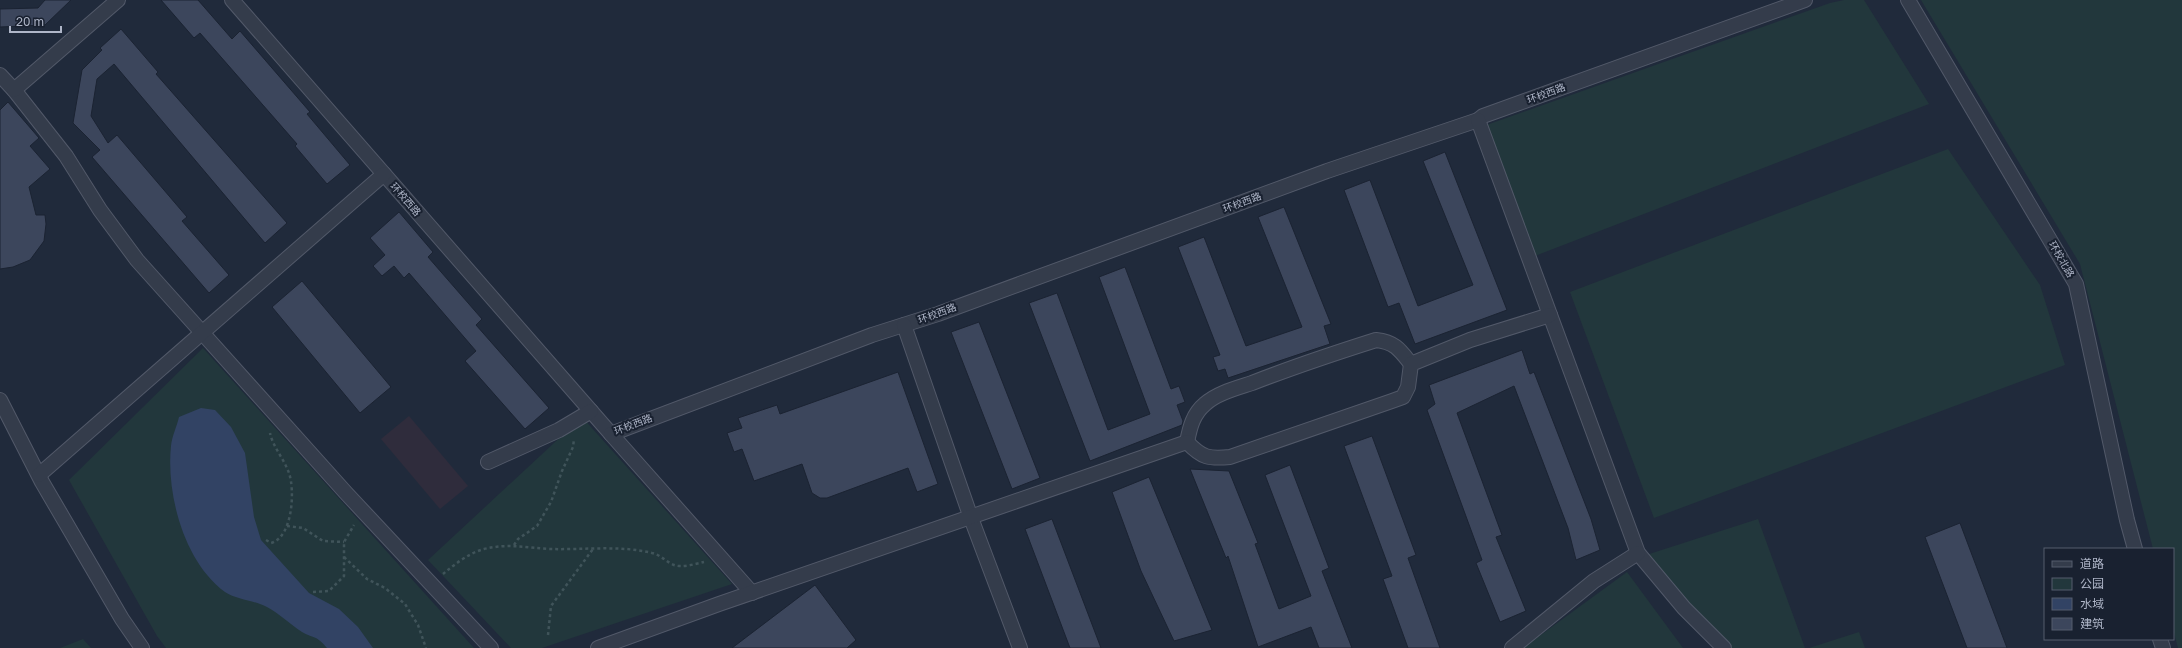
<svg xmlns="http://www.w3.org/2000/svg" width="2182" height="648" font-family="'Golos Text','Noto Sans SC',sans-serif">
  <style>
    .medical { fill: #2f2c3c }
    .green { fill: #22373c }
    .water { fill: #324364 }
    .building { fill: #3c465c; stroke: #1b2332 }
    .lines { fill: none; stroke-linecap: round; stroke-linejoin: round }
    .street-casing { stroke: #525969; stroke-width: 16 }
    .path { stroke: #40545a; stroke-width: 2.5; stroke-dasharray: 3 3; stroke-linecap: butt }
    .street { stroke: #343c4b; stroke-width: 14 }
    .labels { text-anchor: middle; stroke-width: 4; stroke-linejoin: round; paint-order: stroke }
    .street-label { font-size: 10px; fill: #afb6c8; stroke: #192130 }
  </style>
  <rect width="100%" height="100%" fill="#202a3b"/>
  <path class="medical" d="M409,416L468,486L440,509L381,439Z"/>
  <g class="green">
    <path d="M1844,0H1864L1929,104L1527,259L1478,128L1830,3Z"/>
    <path d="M1921,0H2182V648H2178L2173,629V549H2153L2080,264Z"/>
    <path d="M1948,149L2040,285L2065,365L1654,518L1570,292Z"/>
    <path d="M203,348L474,648H166L157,636L69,480Z"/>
    <path d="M582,417L732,584L542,648H511L428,560Z"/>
    <path d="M1758,519L1805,648H1722L1643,556Z"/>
    <path d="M1627,572L1683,648H1523Z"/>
    <path d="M1859,632L1865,648H1809Z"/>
    <path d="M83,639L91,648H60Z"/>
  </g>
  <path class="water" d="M201,408L215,410L231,427L245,453L254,517L261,540L309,593L339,609L358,627L373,648H327C316,635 315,639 302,632C290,624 280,614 267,607C254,600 237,600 225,592C184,562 166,494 171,446C172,436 177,426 179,417Z"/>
  <g class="building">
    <path d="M45,0H71L45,25L0,27V9L38,8Z"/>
    <path d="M161,0H198L232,39L240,31L310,112L307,114L350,165L327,184L295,146L297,144L200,33L194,38Z"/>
    <path d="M121,29L158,72L156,74L287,223L265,243L114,64L97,79L91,116L108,143L117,135L187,217L182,221L229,275L209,293L92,157L100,150L73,123L82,70L102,50L100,48Z"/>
    <path d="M8,102L39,138L30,146L50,169L29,187L36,215H45L46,224L44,241L30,260L13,267L0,269V110Z"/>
    <path d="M1445,152L1507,310L1415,344L1399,303L1388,307L1344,190L1370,180L1418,306L1473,285L1423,161Z"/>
    <path d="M1284,207L1331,324L1324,326L1330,344L1228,378L1225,369L1218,371L1213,357L1220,355L1178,247L1204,237L1246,346L1302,327L1258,217Z"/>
    <path d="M399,212L433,252L428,257L482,319L476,325L549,408L525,429L465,361L476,351L409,273L404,278L394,266L382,276L373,266L385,255L370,238Z"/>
    <path d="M1125,267L1171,389L1179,386L1185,402L1177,405L1183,421L1182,425L1090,461L1029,303L1057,293L1108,430L1150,414L1099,277Z"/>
    <path d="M302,281L391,387L360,413L272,307Z"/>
    <path d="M979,322L1040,478L1012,489L951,332Z"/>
    <path d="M1522,350L1530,374L1534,372L1591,519L1600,550L1576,560L1568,528L1514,386L1457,413L1502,535L1496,537L1526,611L1500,622L1476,563L1482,560L1427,410L1435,404L1429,385Z"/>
    <path d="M898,372L938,484L917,492L908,468L827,498H820L812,493L802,464L754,481L742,449L734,452L727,433L742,428L738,418L777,405L780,414Z"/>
    <path d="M1372,436L1416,555L1408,558L1440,648H1408L1383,579L1392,576L1344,446Z"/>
    <path d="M1290,465L1329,568L1322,571L1352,648H1319L1311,627L1258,647L1228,556L1226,558L1190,469L1229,471L1258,543L1255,544L1279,609L1311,596L1265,475Z"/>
    <path d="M1149,477L1212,630L1174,641L1141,571L1112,492Z"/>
    <path d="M1052,519L1101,648H1070L1025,529Z"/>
    <path d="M1960,523L2007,648H1967L1925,537Z"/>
    <path d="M815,585L856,640L847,648H732Z"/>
  </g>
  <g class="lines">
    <defs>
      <g id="street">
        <path d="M232,0L611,434L872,335L938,314L1327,171L1478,120L1483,116L1805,0"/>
        <path d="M1908,0L2076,284L2127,520L2135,549"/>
        <path d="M0,75L14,90L66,156L100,210L137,260L346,493L491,648"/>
        <path d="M14,90L118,0"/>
        <path d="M1478,120L1638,553L1684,608L1724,648"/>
        <path d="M904,325L971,518L1020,648"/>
        <path d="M0,400L42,482L122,619L142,648"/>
        <path d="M611,434L752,593"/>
        <path d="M1187,442C1190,427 1193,414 1205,404C1217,393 1237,388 1252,383C1293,367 1335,353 1376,340C1395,342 1400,350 1411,364"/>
        <path d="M488,462L559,430L591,411"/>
        <path d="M39,475L384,174"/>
        <path d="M2160,639L2163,648"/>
        <path d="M598,648L719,604L1187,442C1202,458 1209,459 1230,457L1392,401L1403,397L1408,387L1411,364L1470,340L1550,315"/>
        <path d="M1512,648L1594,581L1638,553"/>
      </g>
    </defs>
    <use href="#street" class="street-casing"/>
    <g class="path">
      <path d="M287,526L303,528L323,541L344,542"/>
      <path d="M266,540L271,543C293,537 295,490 289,473C284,459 273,447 270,433"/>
      <path d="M514,545L518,539L537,526L551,502L562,471L573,447L574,439"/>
      <path d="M344,557L367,579L385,588L405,604L418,625L426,648"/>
      <path d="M443,574C455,564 469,553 484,549C509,543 527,548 551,549C583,550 621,545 652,553C661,555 666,562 674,565C682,568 695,564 704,562"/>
      <path d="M313,592L329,591L344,576V542L354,525"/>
      <path d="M548,635L551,606L593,549"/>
    </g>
    <use href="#street" class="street"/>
  </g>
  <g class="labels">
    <g class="street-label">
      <text transform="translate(1546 93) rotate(-20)" y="4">环校西路</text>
      <text transform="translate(406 199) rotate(49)" y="4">环校西路</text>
      <text transform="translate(1242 202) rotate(-20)" y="4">环校西路</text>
      <text transform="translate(2062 259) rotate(60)" y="4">环校北路</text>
      <text transform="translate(937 313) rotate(-20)" y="4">环校西路</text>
      <text transform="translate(633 424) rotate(-21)" y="4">环校西路</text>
    </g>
  </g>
  <rect x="2044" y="548" width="130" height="92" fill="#192130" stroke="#555d6d"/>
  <rect x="2052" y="561" width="20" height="6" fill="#343c4b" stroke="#555d6d"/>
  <text x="2080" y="568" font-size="12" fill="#afb6c8">道路</text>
  <rect x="2052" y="578" width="20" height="12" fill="#22373c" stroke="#555d6d"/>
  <text x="2080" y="588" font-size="12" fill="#afb6c8">公园</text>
  <rect x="2052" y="598" width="20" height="12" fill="#324364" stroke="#555d6d"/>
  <text x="2080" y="608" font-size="12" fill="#afb6c8">水域</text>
  <rect x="2052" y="618" width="20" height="12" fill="#3c465c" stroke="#555d6d"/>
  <text x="2080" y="628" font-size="12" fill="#afb6c8">建筑</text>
  <path d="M10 26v6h51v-6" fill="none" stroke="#afb6c8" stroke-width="2"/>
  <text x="16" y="26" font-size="12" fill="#afb6c8" stroke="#192130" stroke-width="3" paint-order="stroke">20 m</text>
</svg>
